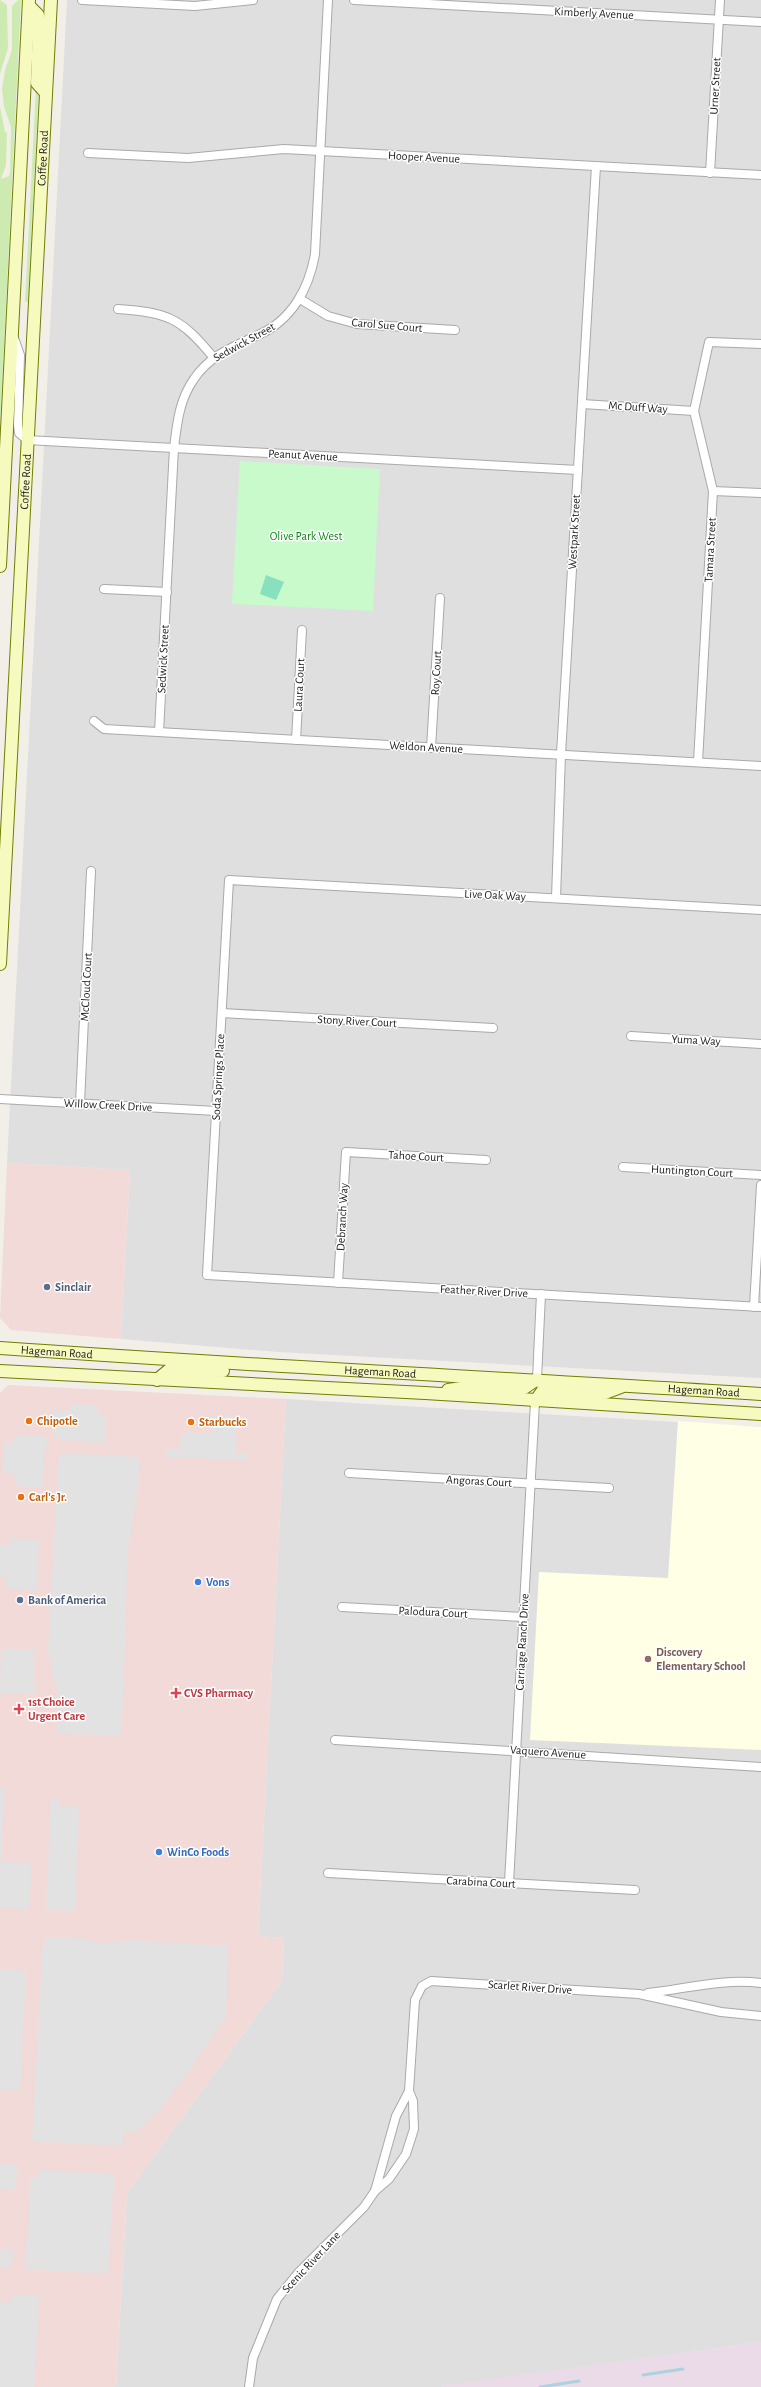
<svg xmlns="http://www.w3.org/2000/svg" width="761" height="2387" font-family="'Alegreya Sans',sans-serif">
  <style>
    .residential { fill: #e0dfdf }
    .commercial { fill: #f2dad9 }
    .industrial { fill: #ebdbe8 }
    .education { fill: #ffffe5 }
    .grass { fill: #cdebb0 }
    .park { fill: #c8facc }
    .pitch { fill: #88e0be }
    .parking { fill: #e2e2e2 }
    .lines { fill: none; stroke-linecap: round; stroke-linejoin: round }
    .stream { stroke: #aad3df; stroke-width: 3 }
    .street-casing { stroke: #a9a9a9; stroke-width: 10 }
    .secondary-casing { stroke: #707d05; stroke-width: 14 }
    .street { stroke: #fff; stroke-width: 8 }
    .secondary { stroke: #f7fabf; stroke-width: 12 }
    .service-dot { fill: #5c6f8a; stroke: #fff; stroke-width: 1.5 }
    .food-dot { fill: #e8710a; stroke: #fff; stroke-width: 1.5 }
    .shop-dot { fill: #3f7fe0; stroke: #fff; stroke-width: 1.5 }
    .education-dot { fill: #8d6e63; stroke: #fff; stroke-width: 1.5 }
    .health-dot { fill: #e0444e; stroke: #fff; stroke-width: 1.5 }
    .labels { text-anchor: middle; stroke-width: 3; stroke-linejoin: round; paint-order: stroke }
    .street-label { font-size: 12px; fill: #222; stroke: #fff }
    .park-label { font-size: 12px; fill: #0c8416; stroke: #fff }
    .service-label { font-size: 12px; font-weight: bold; fill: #4e5e75; stroke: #fff; text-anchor: start }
    .food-label { font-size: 12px; font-weight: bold; fill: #c56008; stroke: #fff; text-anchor: start }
    .shop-label { font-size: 12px; font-weight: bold; fill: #366cbe; stroke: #fff; text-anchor: start }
    .education-label { font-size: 12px; font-weight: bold; fill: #785e54; stroke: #fff; text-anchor: start }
    .health-label { font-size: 12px; font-weight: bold; fill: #be3a42; stroke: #fff; text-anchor: start }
  </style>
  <rect width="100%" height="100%" fill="#f2efe9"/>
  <g class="residential">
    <path d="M67,0H761V1378L278,1352L121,1339L130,1170L7,1163Z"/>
    <path d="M286,1399L761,1427V2342L442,2387H116L127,2193L282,1981L284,1938L258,1936Z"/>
  </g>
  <g class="commercial">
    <path d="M7,1163L130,1170L121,1339L11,1330L0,1318Z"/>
    <path d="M8,1385L286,1399L258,1936L284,1938L282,1981L127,2193L116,2387H0V1393Z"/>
  </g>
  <path class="industrial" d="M761,2342V2387H442L444,2386Z"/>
  <path class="education" d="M678,1421L761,1427V1750L530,1740L539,1572L668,1578Z"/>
  <g class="grass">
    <path d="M0,0L7,5L8,48L0,74Z"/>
    <path d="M18,0H21L0,428V106L5,132L7,133L6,165L1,179L9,176L10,172L11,127L4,107L2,89L5,70L12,50V6Z"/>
    <path d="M38,47H41L28,302H25Z"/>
  </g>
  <path class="park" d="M240,461L380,469L373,611L232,604Z"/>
  <path class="pitch" d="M266,575L284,582L276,600L260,594Z"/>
  <g class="parking">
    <path d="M71,1404L97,1405L98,1414L106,1415L105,1443L60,1440V1438L53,1437L54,1410L70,1411Z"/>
    <path d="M212,1415L237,1417L235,1453H247V1460L166,1457V1449H180L181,1433L211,1434Z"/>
    <path d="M14,1435L48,1437L44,1457L42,1488L16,1486V1480L12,1474L3,1473L4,1442L13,1443Z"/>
    <path d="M59,1453L140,1457L137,1496L128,1551L125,1617L126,1628L121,1734L119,1736L57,1733V1693L48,1649Z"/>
    <path d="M10,1538L39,1540L37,1591L7,1589L5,1577H0V1546H9Z"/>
    <path d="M1,1649L35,1650L33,1674L36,1694L0,1693Z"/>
    <path d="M0,1787L5,1788L1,1861L32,1863L29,1909L0,1908Z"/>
    <path d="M51,1798L60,1799V1806L79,1807L75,1911L46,1910Z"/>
    <path d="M52,1937L86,1939L98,1944L126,1940L228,1946L226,2017L187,2074L157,2112L138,2131L123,2132V2146L32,2141L43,1940Z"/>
    <path d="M0,1969L26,1971L20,2091L0,2090Z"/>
    <path d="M0,2164L17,2165L16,2190L0,2189Z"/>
    <path d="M39,2170L114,2174L108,2274L25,2269L31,2177L39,2178Z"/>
    <path d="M0,2249L13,2250L12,2268L0,2267Z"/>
    <path d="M12,2295H39L34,2387H0V2302L12,2303Z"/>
  </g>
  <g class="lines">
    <g class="stream">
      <path d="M643,2375L683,2369"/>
      <path d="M540,2387L579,2381"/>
    </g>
    <defs>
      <g id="street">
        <path d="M82,0L195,6L253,0"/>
        <path d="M354,0L761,22"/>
        <path d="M88,153L188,158L284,149L761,175"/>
        <path d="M710,173L720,0"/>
        <path d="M300,299L328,316L357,324L455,330"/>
        <path d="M118,309C168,312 182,319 213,357"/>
        <path d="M14,338L20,355L18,425L19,433L27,440L578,470"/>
        <path d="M582,404L694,411"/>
        <path d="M713,491L761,493"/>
        <path d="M104,589L167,592"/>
        <path d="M94,721L104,729L761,766"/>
        <path d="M159,732L174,448C177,424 179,400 194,379C210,355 233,347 258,335C291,321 309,289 315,254L328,0"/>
        <path d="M296,740L302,630"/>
        <path d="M431,748L440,598"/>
        <path d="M698,762L713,491L694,411L709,342L761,344"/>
        <path d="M556,898L561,754L596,166"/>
        <path d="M761,910L229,880L207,1275L761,1307"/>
        <path d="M222,1013L493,1028"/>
        <path d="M631,1036L761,1044"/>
        <path d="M0,1099L216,1111"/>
        <path d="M80,1103L91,871"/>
        <path d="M623,1167L761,1175"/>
        <path d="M338,1283L346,1152L486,1160"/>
        <path d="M754,1307L761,1185"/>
        <path d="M537,1379L541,1294"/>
        <path d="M349,1473L609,1488"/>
        <path d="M342,1607L523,1617"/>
        <path d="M335,1740L761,1767"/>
        <path d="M328,1873L635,1890"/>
        <path d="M509,1883L535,1402"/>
        <path d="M648,1993C685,1989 724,1978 761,1983"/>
        <path d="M375,2191L396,2116L409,2091L415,2000L422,1986L431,1981L639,1994L721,2012L761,2016"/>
        <path d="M249,2387L253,2358L277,2299L299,2272L364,2207L375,2191L389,2179L406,2154L414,2129L413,2101L409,2091"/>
      </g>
      <g id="secondary">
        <path d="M29,6L38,15L39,25L37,83L46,93"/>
        <path d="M0,566L29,0"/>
        <path id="s1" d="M0,964L51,0"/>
        <path id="s2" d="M0,1348C253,1366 507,1378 761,1394"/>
        <path d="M0,1371L425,1393L761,1414"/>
        <path d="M157,1380L169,1370L223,1371"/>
        <path d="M448,1390L469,1387L524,1388L537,1379"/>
        <path d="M535,1402L543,1390L605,1393L621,1387"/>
      </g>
    </defs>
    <use href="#street" class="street-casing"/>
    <use href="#secondary" class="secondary-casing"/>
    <use href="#street" class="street"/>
    <use href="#secondary" class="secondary"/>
  </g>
  <g class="service-dot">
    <circle cx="47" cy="1287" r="4"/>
    <circle cx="20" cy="1600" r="4"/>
  </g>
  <g class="food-dot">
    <circle cx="29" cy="1421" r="4"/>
    <circle cx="191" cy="1422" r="4"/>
    <circle cx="21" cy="1497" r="4"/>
  </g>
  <g class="shop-dot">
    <circle cx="198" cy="1582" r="4"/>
    <circle cx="159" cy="1852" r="4"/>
  </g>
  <circle class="education-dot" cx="648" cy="1659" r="4"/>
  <g class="health-dot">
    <path d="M174 1687h4v4h4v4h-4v4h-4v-4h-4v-4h4z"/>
    <path d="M17 1703h4v4h4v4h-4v4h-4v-4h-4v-4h4z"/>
  </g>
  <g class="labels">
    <g class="street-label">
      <text transform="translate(594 13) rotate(3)" y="4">Kimberly Avenue</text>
      <text transform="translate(715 86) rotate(-87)" y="4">Urner Street</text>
      <text transform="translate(424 157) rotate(3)" y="4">Hooper Avenue</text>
      <text dy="4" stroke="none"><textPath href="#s1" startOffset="807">Coffee Road</textPath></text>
      <text transform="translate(387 325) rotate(5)" y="4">Carol Sue Court</text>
      <text transform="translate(244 342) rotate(-29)" y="4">Sedwick Street</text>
      <text transform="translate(638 407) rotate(4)" y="4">Mc Duff Way</text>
      <text transform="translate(303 455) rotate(3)" y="4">Peanut Avenue</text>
      <text dy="4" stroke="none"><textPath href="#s1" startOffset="483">Coffee Road</textPath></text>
      <text transform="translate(574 532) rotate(-87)" y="4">Westpark Street</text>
      <text transform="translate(710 550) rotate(-87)" y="4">Tamara Street</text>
      <text transform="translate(163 659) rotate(-87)" y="4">Sedwick Street</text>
      <text transform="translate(436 673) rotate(-87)" y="4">Roy Court</text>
      <text transform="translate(299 685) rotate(-87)" y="4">Laura Court</text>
      <text transform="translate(426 747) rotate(3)" y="4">Weldon Avenue</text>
      <text transform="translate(495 895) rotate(3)" y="4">Live Oak Way</text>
      <text transform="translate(86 987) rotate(-87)" y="4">McCloud Court</text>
      <text transform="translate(357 1021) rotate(3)" y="4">Stony River Court</text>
      <text transform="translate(696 1040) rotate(3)" y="4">Yuma Way</text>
      <text transform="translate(218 1077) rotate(-87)" y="4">Soda Springs Place</text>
      <text transform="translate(108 1105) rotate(3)" y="4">Willow Creek Drive</text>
      <text transform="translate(416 1156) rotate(3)" y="4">Tahoe Court</text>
      <text transform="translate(692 1171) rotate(3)" y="4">Huntington Court</text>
      <text transform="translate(342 1217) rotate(-87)" y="4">Debranch Way</text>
      <text transform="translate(484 1291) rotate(3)" y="4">Feather River Drive</text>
      <text dy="4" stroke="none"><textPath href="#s2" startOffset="57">Hageman Road</textPath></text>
      <text dy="4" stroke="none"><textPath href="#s2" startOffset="381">Hageman Road</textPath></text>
      <text dy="4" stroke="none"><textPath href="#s2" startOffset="705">Hageman Road</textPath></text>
      <text transform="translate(479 1481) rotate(3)" y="4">Angoras Court</text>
      <text transform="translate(433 1612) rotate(3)" y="4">Palodura Court</text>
      <text transform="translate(522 1642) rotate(-87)" y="4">Carriage Ranch Drive</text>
      <text transform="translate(548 1752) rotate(4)" y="4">Vaquero Avenue</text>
      <text transform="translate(481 1882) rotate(3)" y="4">Carabina Court</text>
      <text transform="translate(530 1987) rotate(4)" y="4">Scarlet River Drive</text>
      <text transform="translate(311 2262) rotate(-47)" y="4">Scenic River Lane</text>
    </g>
    <g class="park-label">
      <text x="306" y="540">Olive Park West</text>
    </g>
    <g class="service-label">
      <text x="55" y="1291">Sinclair</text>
      <text x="28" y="1604">Bank of America</text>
    </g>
    <g class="food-label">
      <text x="37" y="1425">Chipotle</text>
      <text x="199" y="1426">Starbucks</text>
      <text x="29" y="1501">Carl's Jr.</text>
    </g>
    <g class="shop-label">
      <text x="206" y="1586">Vons</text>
      <text x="167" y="1856">WinCo Foods</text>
    </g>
    <g class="education-label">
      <text x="656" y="1656">Discovery<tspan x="656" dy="14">Elementary School</tspan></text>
    </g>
    <g class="health-label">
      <text x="184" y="1697">CVS Pharmacy</text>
      <text x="28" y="1706">1st Choice<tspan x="28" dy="14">Urgent Care</tspan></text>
    </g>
  </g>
</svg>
